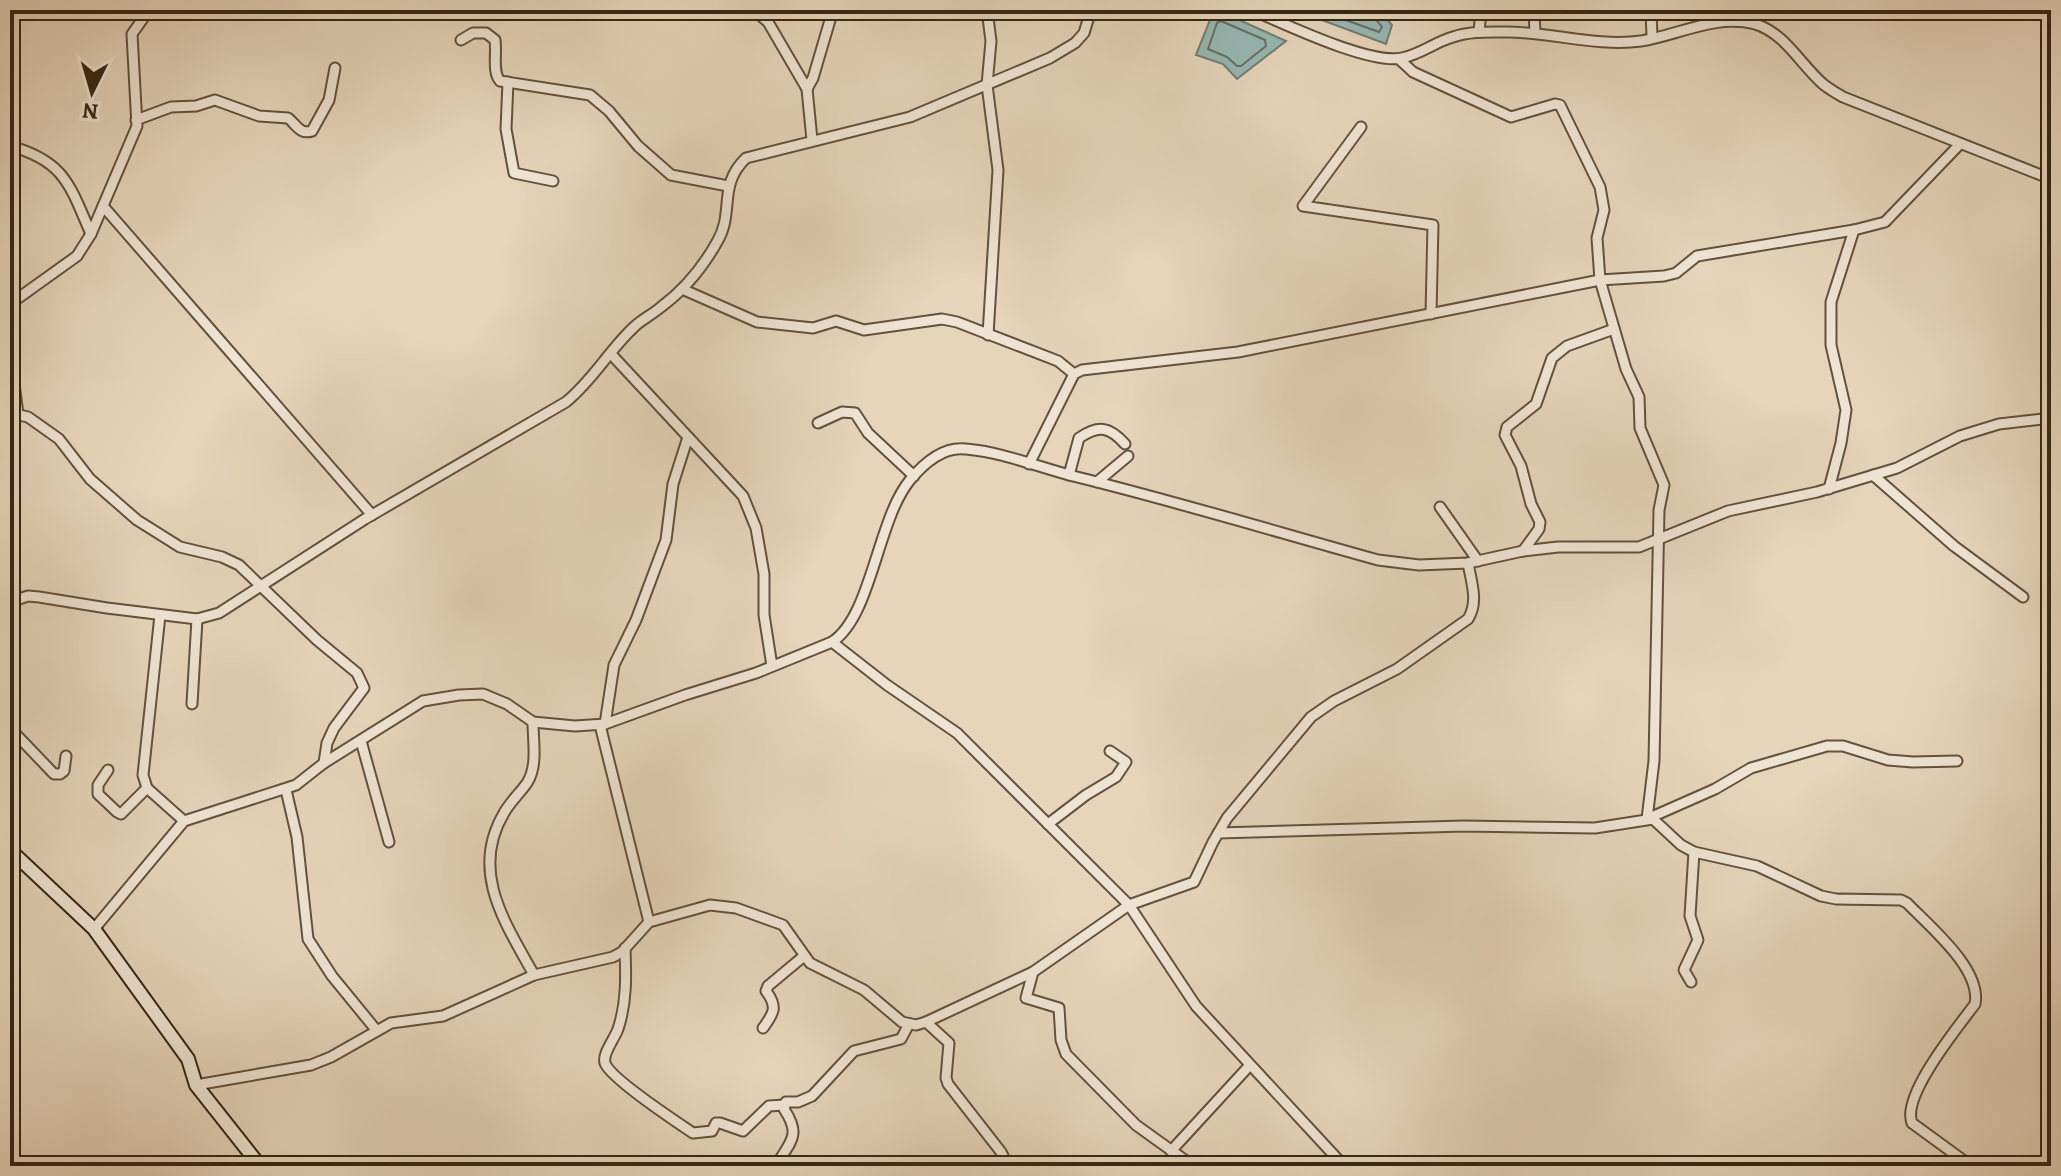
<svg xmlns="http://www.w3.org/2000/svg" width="2061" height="1176" font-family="Alegreya,serif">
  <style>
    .water { fill: #96b8b3; stroke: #707e74; stroke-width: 2 }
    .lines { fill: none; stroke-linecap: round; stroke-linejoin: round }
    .shore { stroke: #666f64; stroke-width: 2 }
    .street-casing { stroke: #62523e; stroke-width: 13 }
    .secondary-casing { stroke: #362615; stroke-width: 16 }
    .street { stroke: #efe4d3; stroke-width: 9 }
    .secondary { stroke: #efe4d3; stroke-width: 12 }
  </style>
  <rect width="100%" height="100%" fill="#e6d5bb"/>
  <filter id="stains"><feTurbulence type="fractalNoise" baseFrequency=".0025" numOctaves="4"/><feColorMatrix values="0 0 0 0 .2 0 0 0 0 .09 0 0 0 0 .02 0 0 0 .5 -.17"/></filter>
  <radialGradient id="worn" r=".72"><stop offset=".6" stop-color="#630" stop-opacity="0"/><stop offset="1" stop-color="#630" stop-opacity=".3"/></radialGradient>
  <g class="water">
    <path d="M1214,10H1217L1286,41L1237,79L1223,64L1196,55Z"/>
    <path d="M1295,10H1379L1392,25L1386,44Z"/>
  </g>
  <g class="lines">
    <g class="shore">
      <path d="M1318,10L1379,32L1382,27L1374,17L1373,10"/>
      <path d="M1221,21L1265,40L1266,46L1241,66H1237L1227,57L1208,49L1217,23Z"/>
    </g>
    <defs>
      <g id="street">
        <path d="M754,10L768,22L807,89L812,140"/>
        <path d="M987,10L991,41L987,85L998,170L988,335"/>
        <path d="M1252,10C1285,24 1370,65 1402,58C1421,54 1435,42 1453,37C1470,31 1489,32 1507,32C1551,32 1597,47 1641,41C1679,35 1715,14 1755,24C1785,33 1800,64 1823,84C1829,89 1836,93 1843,97L2051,179"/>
        <path d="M1534,10L1535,33"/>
        <path d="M1651,10L1652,37"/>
        <path d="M1479,32L1481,10"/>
        <path d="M461,40L473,33H486L495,40C497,53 492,72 500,81L590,95L609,111L638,146L671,175L728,186"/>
        <path d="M1399,59L1413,72L1511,117L1555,104L1560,105L1600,187L1604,210L1597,238L1600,280L1626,369L1639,397L1640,428L1664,485L1659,510L1654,761L1647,819L1715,789L1751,768L1827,746H1843L1888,760L1913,762L1957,761"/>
        <path d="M508,82L506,129L514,173L553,181"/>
        <path d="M807,89L813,78L833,10"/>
        <path d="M136,120L171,107L196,106L215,100L259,116L288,118C296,124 300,135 312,131L329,100L335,68"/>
        <path d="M1361,127L1303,206L1433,225L1431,314"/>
        <path d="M10,146C65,161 70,186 91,234"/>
        <path d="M103,206L372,515"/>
        <path d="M682,289L757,322L813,328L836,321L864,330L942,319L957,322L1058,361L1074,374"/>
        <path d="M10,304L77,256L91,234L137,126L132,34L149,10"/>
        <path d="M10,353L18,414"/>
        <path d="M611,354L743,496L756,528L764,574V615L772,666"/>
        <path d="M10,413L28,417L59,439L90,479L137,520L180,547L222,557L239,565L317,640L357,673L364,688L334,728L327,743L324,763"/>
        <path d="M818,423L842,412L855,413L868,433L914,476"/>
        <path d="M1029,464L1074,374L1082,370L1238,352L1600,280L1664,276L1676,273L1697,256L1854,230"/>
        <path d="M1069,475L1079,438C1098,425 1109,426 1125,444"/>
        <path d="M1873,475L1954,546L2023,597"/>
        <path d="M1097,482L1128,456"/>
        <path d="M1829,489L1841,443L1846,410L1831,345V302L1854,230L1885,222L1960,144"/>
        <path d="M1440,507L1478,561"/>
        <path d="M1523,551L1539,529L1540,522L1531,504L1521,466L1505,435L1507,427L1536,404L1552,358L1567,346L1614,329"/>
        <path d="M10,602L28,596L39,597L107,608L197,619L219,613L365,519L566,402C592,381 608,352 632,329C640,320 652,315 661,307C684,290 703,267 717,242C735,212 717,186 746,158L910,117L1050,58L1075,43L1084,33L1091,10"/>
        <path d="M160,615L143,775L147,788L184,821"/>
        <path d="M832,642L887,685L957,733L1129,905L1196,1006L1344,1166"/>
        <path d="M192,704L197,619"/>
        <path d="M533,722C533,742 538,766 527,783C520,793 510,802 504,813C469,872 506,924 534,975"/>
        <path d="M605,724L614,665L636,620L666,540L673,484L688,437"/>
        <path d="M600,725L649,922"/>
        <path d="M10,728L54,774H60L64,771L66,756"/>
        <path d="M361,741L389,842"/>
        <path d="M108,770L98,785V794L117,812L121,814L147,788"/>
        <path d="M286,790L297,837L308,939L332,976L377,1031"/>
        <path d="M1048,824L1086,795L1116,777L1126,762L1110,751"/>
        <path d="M1218,833L1464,826L1595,828L1653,819L1681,845L1694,852L1757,866L1821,896L1836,899L1901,900L1907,903C1929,926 1982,969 1975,1004C1958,1027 1901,1096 1912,1123L1971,1166"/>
        <path d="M94,929L184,821L296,785L324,763L423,701L459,695L483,694L507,704L533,722L575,726L605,724L685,695L756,673L832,642C872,616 877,520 910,480C924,463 943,446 966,449C1002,452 1038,467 1073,476C1175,501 1277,532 1378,560L1419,565L1468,563L1523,551L1558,547H1639L1728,511L1817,492L1897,468L1960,436L1999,424L2051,418"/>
        <path d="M625,948C626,975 627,1002 618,1029C615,1038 602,1054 605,1063C610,1078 678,1123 693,1133L712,1131L716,1123H720L743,1131L769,1106L784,1105"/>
        <path d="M1033,972L1026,998L1059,1008L1061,1040L1066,1054L1136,1125L1193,1166"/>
        <path d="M1691,982L1684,970L1698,940L1690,916L1694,852"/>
        <path d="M926,1022L949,1043L946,1078L948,1084L1001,1152L1008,1166"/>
        <path d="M763,1028C774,1013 778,1007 766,991L768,986L804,956"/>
        <path d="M196,1085L311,1065L331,1057L391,1023L443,1016L534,975L613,957L622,952L649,922L710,905L736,908L783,925L810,963L864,990L902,1022L916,1025L926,1022L1033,972L1129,905L1194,882L1213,842L1227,818L1311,717L1334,701L1397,669L1468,619C1479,602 1471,581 1468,563"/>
        <path d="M1171,1151L1250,1065"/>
        <path d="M776,1166C790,1141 802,1136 784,1109L786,1102H798L812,1096L854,1051L901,1039L909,1024"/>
        <path d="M2025,1166L2051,1161"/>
      </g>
      <path id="secondary" d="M10,850L94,929L188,1059L196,1085L260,1166"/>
    </defs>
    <use href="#street" class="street-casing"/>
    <use href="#secondary" class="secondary-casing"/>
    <use href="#street" class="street"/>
    <use href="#secondary" class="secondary"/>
  </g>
  <rect width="2061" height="1176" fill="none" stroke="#e6d5bb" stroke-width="40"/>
  <rect x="12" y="12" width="2037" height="1152" fill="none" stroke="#362615" stroke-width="4"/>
  <rect x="20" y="20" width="2021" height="1136" fill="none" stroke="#362615" stroke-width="2"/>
  <g transform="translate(92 92) rotate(185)" stroke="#efe4d3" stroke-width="6" paint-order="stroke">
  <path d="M0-6L14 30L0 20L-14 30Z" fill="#362615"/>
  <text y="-12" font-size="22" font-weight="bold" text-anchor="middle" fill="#362615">N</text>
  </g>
  <rect width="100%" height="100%" filter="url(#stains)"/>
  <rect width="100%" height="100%" fill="url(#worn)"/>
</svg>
